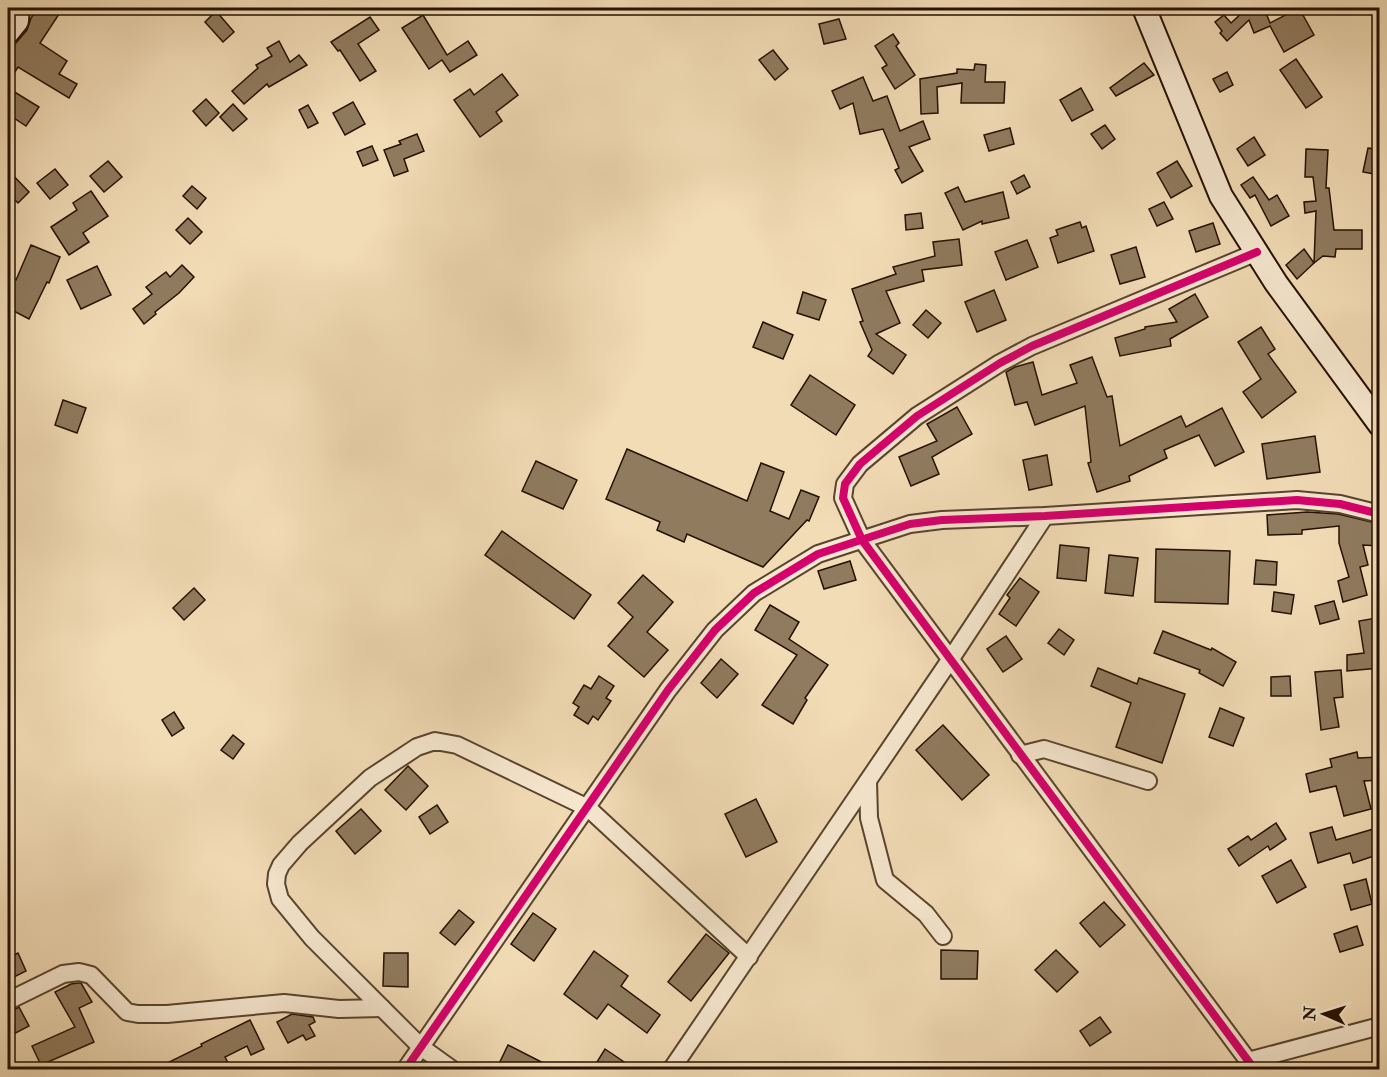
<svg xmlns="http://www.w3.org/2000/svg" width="1387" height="1077" font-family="'IM FELL Double Pica',serif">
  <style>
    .building { fill: #907b5f; stroke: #251100; stroke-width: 1.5 }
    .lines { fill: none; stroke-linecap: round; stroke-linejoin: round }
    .street-casing { stroke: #58442e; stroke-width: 20 }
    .secondary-casing { stroke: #251100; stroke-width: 26 }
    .street { stroke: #f7e8d0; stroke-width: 16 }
    .secondary { stroke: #f7e8d0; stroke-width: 22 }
    .cycleway-casing { stroke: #f7e8d0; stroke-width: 11 }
    .cycleway { stroke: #d6006c; stroke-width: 8 }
  </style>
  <rect width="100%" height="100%" fill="#f2dcb6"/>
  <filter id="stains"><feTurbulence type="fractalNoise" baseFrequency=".00333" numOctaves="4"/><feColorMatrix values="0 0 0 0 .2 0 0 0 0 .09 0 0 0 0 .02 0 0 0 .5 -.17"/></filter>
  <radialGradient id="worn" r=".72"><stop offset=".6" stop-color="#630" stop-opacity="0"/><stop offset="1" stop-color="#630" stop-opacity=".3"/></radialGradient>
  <g class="building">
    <path d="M38,8H63L40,43L67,61L59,74L77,84L69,98L18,67L8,83V52L27,30L31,18Z"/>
    <path d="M1244,8H1264L1270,23L1299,8L1314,35L1284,52L1270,26L1254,33L1249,20L1227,41L1220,33L1222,31L1215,22L1224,15L1231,23L1245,10Z"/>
    <path d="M216,11L234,32L223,42L205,22Z"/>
    <path d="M423,15L447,55L468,41L477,55L450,72L442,60L429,69L402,28Z"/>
    <path d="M370,17L379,30L358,44L376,71L360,81L340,50L338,51L331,42Z"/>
    <path d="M839,19L846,39L824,44L819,24Z"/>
    <path d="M893,34L899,43L896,46L915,75L895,89L882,68L887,65L875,46Z"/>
    <path d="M279,41L290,62L299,55L307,65L269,87L267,84L244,104L232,91L258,68L256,65L272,56L267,48Z"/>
    <path d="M773,50L788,69L775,80L759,60Z"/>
    <path d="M1296,59L1322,97L1306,108L1280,70Z"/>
    <path d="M1144,63L1154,75L1116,96L1110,88Z"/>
    <path d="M975,64L986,65L985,82H1005L1004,103H961L962,83L937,87L938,113L921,114L920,79L957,73V69L974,70Z"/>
    <path d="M1227,72L1233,85L1220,92L1213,79Z"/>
    <path d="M502,74L518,95L496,112L502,121L480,137L454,100L470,89L474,95Z"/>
    <path d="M863,77L873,101L887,96L900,131L923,121L930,139L909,147L923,171L902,183L895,170L899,168L883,129L860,134L853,103L840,109L832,91Z"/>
    <path d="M8,88L39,107L26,126L8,114Z"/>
    <path d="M1081,88L1093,110L1072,121L1060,100Z"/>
    <path d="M206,99L219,113L206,126L193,111Z"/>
    <path d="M353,102L365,124L345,135L333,113Z"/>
    <path d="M233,104L247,119L233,131L220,117Z"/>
    <path d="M308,105L318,123L308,128L299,110Z"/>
    <path d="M1105,125L1115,139L1102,149L1091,134Z"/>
    <path d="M1010,128L1014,144L989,151L984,135Z"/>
    <path d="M417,134L424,151L404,159L408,171L394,176L384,150L401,144L399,141Z"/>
    <path d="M1254,137L1265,155L1248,166L1237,149Z"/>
    <path d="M372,146L378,160L363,166L357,152Z"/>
    <path d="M1368,148L1380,150V175L1363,172Z"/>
    <path d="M1306,149L1328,150L1326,188H1329L1334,230H1362V249H1336L1335,257L1323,256L1314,263L1316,211L1305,213L1304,202L1316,201L1313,177H1305Z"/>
    <path d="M108,161L122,177L104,192L90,176Z"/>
    <path d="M1177,161L1192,186L1171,198L1157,173Z"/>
    <path d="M55,169L68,185L50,199L37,183Z"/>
    <path d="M8,170L29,192L18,203L8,193Z"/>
    <path d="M1024,175L1030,187L1017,194L1011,182Z"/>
    <path d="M1253,177L1269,200L1277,195L1289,216L1271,226L1255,195L1250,198L1241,185Z"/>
    <path d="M192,186L206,198L197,209L183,196Z"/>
    <path d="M958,187L965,202L1003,192L1009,218L982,224V221L963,230L945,193Z"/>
    <path d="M91,191L108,216L83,233L89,242L69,255L51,227L77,210L73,203Z"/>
    <path d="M1164,202L1173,219L1157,226L1149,209Z"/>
    <path d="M921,213L923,228L906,230L905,215Z"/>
    <path d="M188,218L202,232L190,244L176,230Z"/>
    <path d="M1080,222L1082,228L1086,226L1094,251L1058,263L1050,238L1058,235L1056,230Z"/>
    <path d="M1213,223L1220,244L1196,252L1189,231Z"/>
    <path d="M959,239L962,265L922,270L924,281L886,291L900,323L876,334L906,355L893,374L868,356L872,350L860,322L863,321L852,289L896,274L893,267L935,256L933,242Z"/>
    <path d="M1027,240L1038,267L1006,280L995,252Z"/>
    <path d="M31,245L60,257L49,283L47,282L29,319L8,308V275L16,280Z"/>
    <path d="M1136,247L1145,277L1120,284L1111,255Z"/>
    <path d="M1304,249L1314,263L1297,279L1286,265Z"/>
    <path d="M182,265L194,277L179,293L155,312L156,314L144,324L133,309L152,294L146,287L166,272L170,277Z"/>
    <path d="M97,266L111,295L81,309L67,280Z"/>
    <path d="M994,290L1006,320L977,332L965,302Z"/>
    <path d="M803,292L826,300L819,320L797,313Z"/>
    <path d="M1195,294L1208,317L1170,339L1171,346L1120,356L1115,338L1145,329V327L1177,322L1169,309Z"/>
    <path d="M926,310L941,323L928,338L913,325Z"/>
    <path d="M763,322L793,335L783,359L753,347Z"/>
    <path d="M1261,327L1275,349L1268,354L1296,392L1262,418L1243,392L1261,379L1238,342Z"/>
    <path d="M1092,357L1107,397L1112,396L1120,446L1181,416L1186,427L1222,408L1244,452L1215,466L1199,435L1164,450L1167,458L1129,476L1130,481L1097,492L1088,463L1091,462L1085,406L1035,425L1027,402L1015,405L1006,372L1015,367L1033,362L1042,395L1077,383L1070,365Z"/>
    <path d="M810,375L855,405L836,435L791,405Z"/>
    <path d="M63,400L86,408L77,433L55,425Z"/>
    <path d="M957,407L972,434L932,457L939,474L911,486L899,457L937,441L927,424Z"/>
    <path d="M1315,436L1320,472L1267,479L1262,444Z"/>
    <path d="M627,449L747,501L761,463L784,472L770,511L789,519L801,490L819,497L809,521L807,520L763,567L687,534L684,542L657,530L660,522L606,499Z"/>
    <path d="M1047,455L1052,485L1029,490L1023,460Z"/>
    <path d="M536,461L577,480L563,509L522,491Z"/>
    <path d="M1307,512L1338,514L1380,524V546L1363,545L1368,565L1360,567L1367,595L1343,602L1338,581L1349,577L1339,543V526L1302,530V534L1268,535L1267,515Z"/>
    <path d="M502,531L591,595L574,619L485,555Z"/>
    <path d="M1060,545L1089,548L1086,581L1057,578Z"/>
    <path d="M1156,549L1230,551L1228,604L1155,602Z"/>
    <path d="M1109,555L1138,558L1133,596L1105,593Z"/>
    <path d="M1256,560L1277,562L1276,585L1254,584Z"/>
    <path d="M850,561L856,580L824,589L818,571Z"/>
    <path d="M643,575L673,602L647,632L668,650L644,677L608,646L633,617L618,603Z"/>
    <path d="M1020,578L1039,592L1016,626L999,614L1010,598L1007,595Z"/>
    <path d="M194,588L205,600L184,620L173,608Z"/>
    <path d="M1274,592L1294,595L1291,614L1272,611Z"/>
    <path d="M1334,601L1339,619L1320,624L1315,606Z"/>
    <path d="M770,605L799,622L789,639L828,665L805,698L807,700L793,724L762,705L797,655L755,630Z"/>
    <path d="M1376,618L1380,639V668L1347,671V655L1364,653L1359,621Z"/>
    <path d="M1059,629L1074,640L1064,655L1048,643Z"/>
    <path d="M1163,631L1211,650L1212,648L1236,662L1223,686L1199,673L1200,670L1154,653Z"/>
    <path d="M1006,636L1022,659L1003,672L987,649Z"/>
    <path d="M721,659L738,674L717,698L701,683Z"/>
    <path d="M1098,668L1137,684L1139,678L1185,694L1162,763L1116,747L1131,703L1091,686Z"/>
    <path d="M1341,670L1343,697L1334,698L1339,727L1321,730L1315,672Z"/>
    <path d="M599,676L614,686L606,698L611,701L598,720L593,716L588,724L574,715L579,707L573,703L584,685L591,689Z"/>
    <path d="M1290,676L1291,696H1271V677Z"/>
    <path d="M1220,708L1244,718L1233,746L1209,737Z"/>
    <path d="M174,712L184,728L172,736L162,720Z"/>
    <path d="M943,725L989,775L962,800L916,750Z"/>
    <path d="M233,735L244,744L233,759L221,750Z"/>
    <path d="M1357,752L1358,758L1380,757V780L1364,781L1371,809L1344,816L1336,786L1310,792L1306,774L1332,767L1330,759Z"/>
    <path d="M408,766L428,786L406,810L385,790Z"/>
    <path d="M756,799L777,842L746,857L725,814Z"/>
    <path d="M437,805L448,822L430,834L419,817Z"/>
    <path d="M361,809L381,831L355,854L336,831Z"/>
    <path d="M1276,823L1286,839L1270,850L1268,846L1239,866L1228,849L1248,836L1251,840Z"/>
    <path d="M1332,827L1336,840L1380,827V854L1353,863L1350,853L1318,863L1310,833Z"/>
    <path d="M1291,860L1306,887L1277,903L1262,876Z"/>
    <path d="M1366,879L1372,904L1351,910L1344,885Z"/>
    <path d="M1104,902L1125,925L1100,947L1080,923Z"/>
    <path d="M459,910L474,922L455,945L440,933Z"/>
    <path d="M533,913L556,929L534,961L511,944Z"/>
    <path d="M1357,926L1363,945L1340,952L1334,934Z"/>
    <path d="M706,934L729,953L691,1001L668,982Z"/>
    <path d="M941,950L978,951L977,979H941Z"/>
    <path d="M1056,950L1078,972L1057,992L1035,970Z"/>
    <path d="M594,951L628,976L621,986L660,1015L647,1033L608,1004L597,1019L564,994Z"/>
    <path d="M18,953L26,971L8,980V958Z"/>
    <path d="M384,953H408V987L383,986Z"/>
    <path d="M78,983H81L92,1002L79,1008L94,1042L41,1065L32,1046L75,1027L55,992L71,984Z"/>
    <path d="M19,1007L29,1026L8,1037V1013Z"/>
    <path d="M292,1014L313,1017L315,1022L309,1025L315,1036L306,1040L303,1035L288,1043L277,1022Z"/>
    <path d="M1100,1017L1111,1032L1090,1046L1080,1031Z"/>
    <path d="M250,1020L264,1049L251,1055L247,1046L225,1057L232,1070H153L202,1046L201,1044Z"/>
    <path d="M508,1045L557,1070H496Z"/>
    <path d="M605,1049L636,1070H592Z"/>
  </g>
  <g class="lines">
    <defs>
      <g id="street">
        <path d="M1020,755L1044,749L1148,781"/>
        <path d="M868,781L869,818L885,880L926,914L943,936"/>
        <path d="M8,1001L63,974L79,972L91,975L127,1012L138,1014H167L284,1003L339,1009L382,1008"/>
        <path d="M1248,1061L1380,1026"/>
        <path d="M405,1070L668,690L715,630L754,593L818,554L910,524L942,520L1045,516L1297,500L1340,504L1380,514"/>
        <path d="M453,1070L421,1047L312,938L280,899L276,884L277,874L281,865L300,843L370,778L417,747L435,741L457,745L588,808L749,957"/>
        <path d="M671,1070L950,660L1045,516"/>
        <path d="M1255,1070L862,540L843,498L845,484L860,464L917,416L1000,363L1032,346L1257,252"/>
      </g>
      <g id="secondary">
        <path d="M1144,8L1221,196L1276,283L1380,425"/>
        <path d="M8,32L17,21L18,8"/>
      </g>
    </defs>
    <use href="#street" class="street-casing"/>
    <use href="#secondary" class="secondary-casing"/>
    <use href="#street" class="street"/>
    <use href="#secondary" class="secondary"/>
    <defs>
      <g id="cycleway">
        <path d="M405,1070L668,690L715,630L754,593L818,554L910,524L942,520L1045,516L1297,500L1340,504L1380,514"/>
        <path d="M1255,1070L862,540L843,498L845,484L860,464L917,416L1000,363L1032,346L1257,252"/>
      </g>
    </defs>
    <use href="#cycleway" class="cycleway-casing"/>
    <use href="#cycleway" class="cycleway"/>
  </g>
  <rect width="1387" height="1077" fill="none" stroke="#f2dcb6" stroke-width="30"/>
  <rect x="9" y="9" width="1369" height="1059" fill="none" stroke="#251100" stroke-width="3"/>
  <rect x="15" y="15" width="1357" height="1047" fill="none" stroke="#251100" stroke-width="1.5"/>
  <g transform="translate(1324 1014) rotate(273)" stroke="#f7e8d0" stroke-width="4.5" paint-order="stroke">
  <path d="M0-4.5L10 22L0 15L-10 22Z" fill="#251100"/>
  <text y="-9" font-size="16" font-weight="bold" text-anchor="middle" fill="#251100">N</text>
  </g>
  <rect width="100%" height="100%" filter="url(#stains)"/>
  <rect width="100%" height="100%" fill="url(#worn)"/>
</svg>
